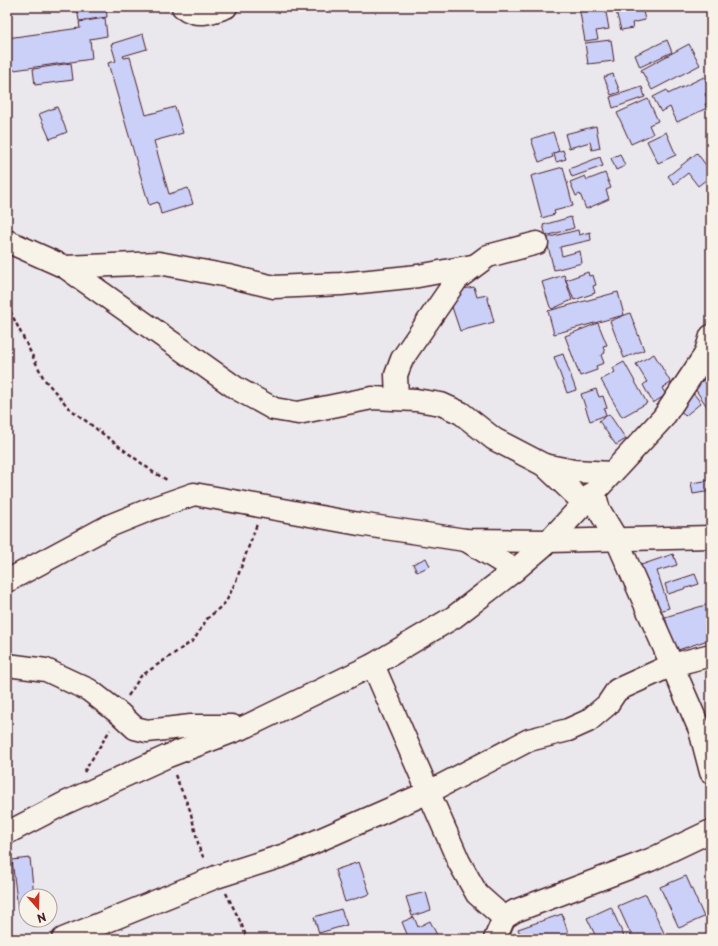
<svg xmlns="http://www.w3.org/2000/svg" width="718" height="946" font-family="'Playpen Sans',sans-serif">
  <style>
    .building { fill: #cbd0f8; stroke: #4a1f2b }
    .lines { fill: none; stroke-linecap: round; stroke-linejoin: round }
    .minor-casing { stroke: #4a1f2b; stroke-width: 25 }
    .path { stroke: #4a1f2b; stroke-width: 2.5; stroke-dasharray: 4 3; stroke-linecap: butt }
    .minor { stroke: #f7f3e8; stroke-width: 22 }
  </style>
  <rect width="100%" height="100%" fill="#eae8ed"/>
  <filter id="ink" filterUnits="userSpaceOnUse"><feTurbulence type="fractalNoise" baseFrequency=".025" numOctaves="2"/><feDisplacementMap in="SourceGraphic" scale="8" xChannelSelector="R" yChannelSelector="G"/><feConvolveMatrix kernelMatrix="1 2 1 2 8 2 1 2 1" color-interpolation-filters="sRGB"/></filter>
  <g filter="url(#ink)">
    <g class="building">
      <path d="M77,7H106L107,17L79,21Z"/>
      <path d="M579,7H605L609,29L596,31L598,39L585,41Z"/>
      <path d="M615,7H642L645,20L632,23L633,28L621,30Z"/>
      <path d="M105,18L107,36L90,39L92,59L7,71V38L80,28L79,22Z"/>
      <path d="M143,34L147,49L123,56L124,58L130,57L146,115L175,107L183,133L154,141L169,194L188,188L193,204L161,214L158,202L149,205L108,63L116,61L111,44Z"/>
      <path d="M611,40L614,61L588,64L585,43Z"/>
      <path d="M667,40L672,52L640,67L635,55Z"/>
      <path d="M689,44L700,65L652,90L641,70Z"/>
      <path d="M71,63L73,80L35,85L33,69Z"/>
      <path d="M613,74L620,92L611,95L604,77Z"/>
      <path d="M704,77L711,91L705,94L709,102L705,104L707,108L677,122L670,107L661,112L653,97L667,90L668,94Z"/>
      <path d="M642,87L645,97L613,108L610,97Z"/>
      <path d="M648,99L658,121L649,125L653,134L631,144L617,113Z"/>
      <path d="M57,107L67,132L50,139L39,114Z"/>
      <path d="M596,126L600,148L592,150L590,142L569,148L565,134Z"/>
      <path d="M553,132L559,151L552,154L553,157L539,162L531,139Z"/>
      <path d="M666,132L676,155L658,163L647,141Z"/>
      <path d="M563,150L566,159L556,162L554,153Z"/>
      <path d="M697,153L711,172V176L698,186L688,173L674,184L668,176Z"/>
      <path d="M620,154L625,166L616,170L611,158Z"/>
      <path d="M600,157L603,166L572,177L569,169Z"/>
      <path d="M563,167L573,206L554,211L555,214L542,218L531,176Z"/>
      <path d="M605,173L611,188L606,190L609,199L586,209L580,194L576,196L570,182L585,176L587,180Z"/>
      <path d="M571,217L574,228L546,236L543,225Z"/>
      <path d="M578,230L579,235L590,232L591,240L560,247L562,256L580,251L582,263L554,270L546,238Z"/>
      <path d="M588,272L589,276L593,275L596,285L593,286L595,293L574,300L566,280Z"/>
      <path d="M564,275L572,300L552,309L550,307L542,282Z"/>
      <path d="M474,287L477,297L487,295L494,322L460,331L447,292Z"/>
      <path d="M618,292L624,315L554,334L548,311Z"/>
      <path d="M630,313L644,350L624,358L610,321Z"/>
      <path d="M598,323L607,345L603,346L605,353L601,355L604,363L596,366L597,370L580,376L565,336Z"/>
      <path d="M563,354L576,390L567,393L554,357Z"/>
      <path d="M654,354L671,383L662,388L666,395L653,403L643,385L647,382L636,364Z"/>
      <path d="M624,362L647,403L622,417L601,380L615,372L613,368Z"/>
      <path d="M711,369V384L704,374Z"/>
      <path d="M701,376L711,391V406L708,408L691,383Z"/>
      <path d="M596,389L599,397L603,396L607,408L604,409L606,415L590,421L581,394Z"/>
      <path d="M694,394L701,403L685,416L678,407Z"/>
      <path d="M609,414L626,439L616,445L599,421Z"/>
      <path d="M711,480V491L693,494L691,483Z"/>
      <path d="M673,554L677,565L657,571L669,608L657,612L641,565Z"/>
      <path d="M426,558L430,566L417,572L413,564Z"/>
      <path d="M695,574L699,584L668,594L665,584Z"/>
      <path d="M709,604L711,610V639L675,651L665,617Z"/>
      <path d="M30,858L34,896H26V908L18,909L12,860Z"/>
      <path d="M359,862L370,894L345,902L335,870Z"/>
      <path d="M686,876L704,917L679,928L660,887Z"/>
      <path d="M426,892L431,910L412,916L406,897Z"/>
      <path d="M646,894L664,933L651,939H633L618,906Z"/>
      <path d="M611,907L625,939H597L587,918Z"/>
      <path d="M341,909L347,925L319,933L314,917Z"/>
      <path d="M562,914L570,939H522L518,929Z"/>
      <path d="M414,917L418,927L430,921L439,939H409L402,922Z"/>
    </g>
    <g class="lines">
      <defs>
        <g id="minor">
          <path d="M183,7C197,17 210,13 226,7"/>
          <path d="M7,241L65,267L236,388L274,409L298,413L372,398L416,400L441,404L461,413L494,439L544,465L574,471L612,473"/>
          <path d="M65,267L159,263L228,276L274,287L341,284L418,276L472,266"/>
          <path d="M397,398L396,375L402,359L457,279L488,256L537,243"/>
          <path d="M544,465L583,502"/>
          <path d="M466,540L515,570"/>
          <path d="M7,581L109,526L151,509L194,494L359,524L465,540L549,541L711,537"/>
          <path d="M711,655L672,665L700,730L711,772"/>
          <path d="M7,665L46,670L89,690L120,714L135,728L147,731L191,726H232"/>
          <path d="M373,665L459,862L477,894L504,918"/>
          <path d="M7,833L65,803L168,756L247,726L373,665L454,617L515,570L549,541L663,418L705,355L711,336"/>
          <path d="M63,939L216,877L285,855L429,792L529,740L568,730L588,721L607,705L617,690L672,665L617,540L599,510L594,492"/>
          <path d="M495,939L504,918L515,911L650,860L711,831"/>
        </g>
      </defs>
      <use href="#minor" class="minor-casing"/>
      <g class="path">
        <path d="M7,305L44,379L69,408L153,472L169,481"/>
        <path d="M128,696L141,676L194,640L207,619L226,602L236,581L257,524"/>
        <path d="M84,772L110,730"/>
        <path d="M175,775L190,810L200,851L205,860"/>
        <path d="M226,893L241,923L247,939"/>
      </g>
      <use href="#minor" class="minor"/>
    </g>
  </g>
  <rect width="718" height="946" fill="none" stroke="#f7f3e8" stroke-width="24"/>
  <rect x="12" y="12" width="694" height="922" fill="none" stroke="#4a1f2b" stroke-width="1.5" filter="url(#ink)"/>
  <g transform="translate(38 908) rotate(160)"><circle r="19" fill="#f7f3e8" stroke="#b29e9c"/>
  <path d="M0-3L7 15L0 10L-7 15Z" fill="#c8321e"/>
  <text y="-6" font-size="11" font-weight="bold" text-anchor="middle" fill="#4a1f2b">N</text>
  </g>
</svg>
